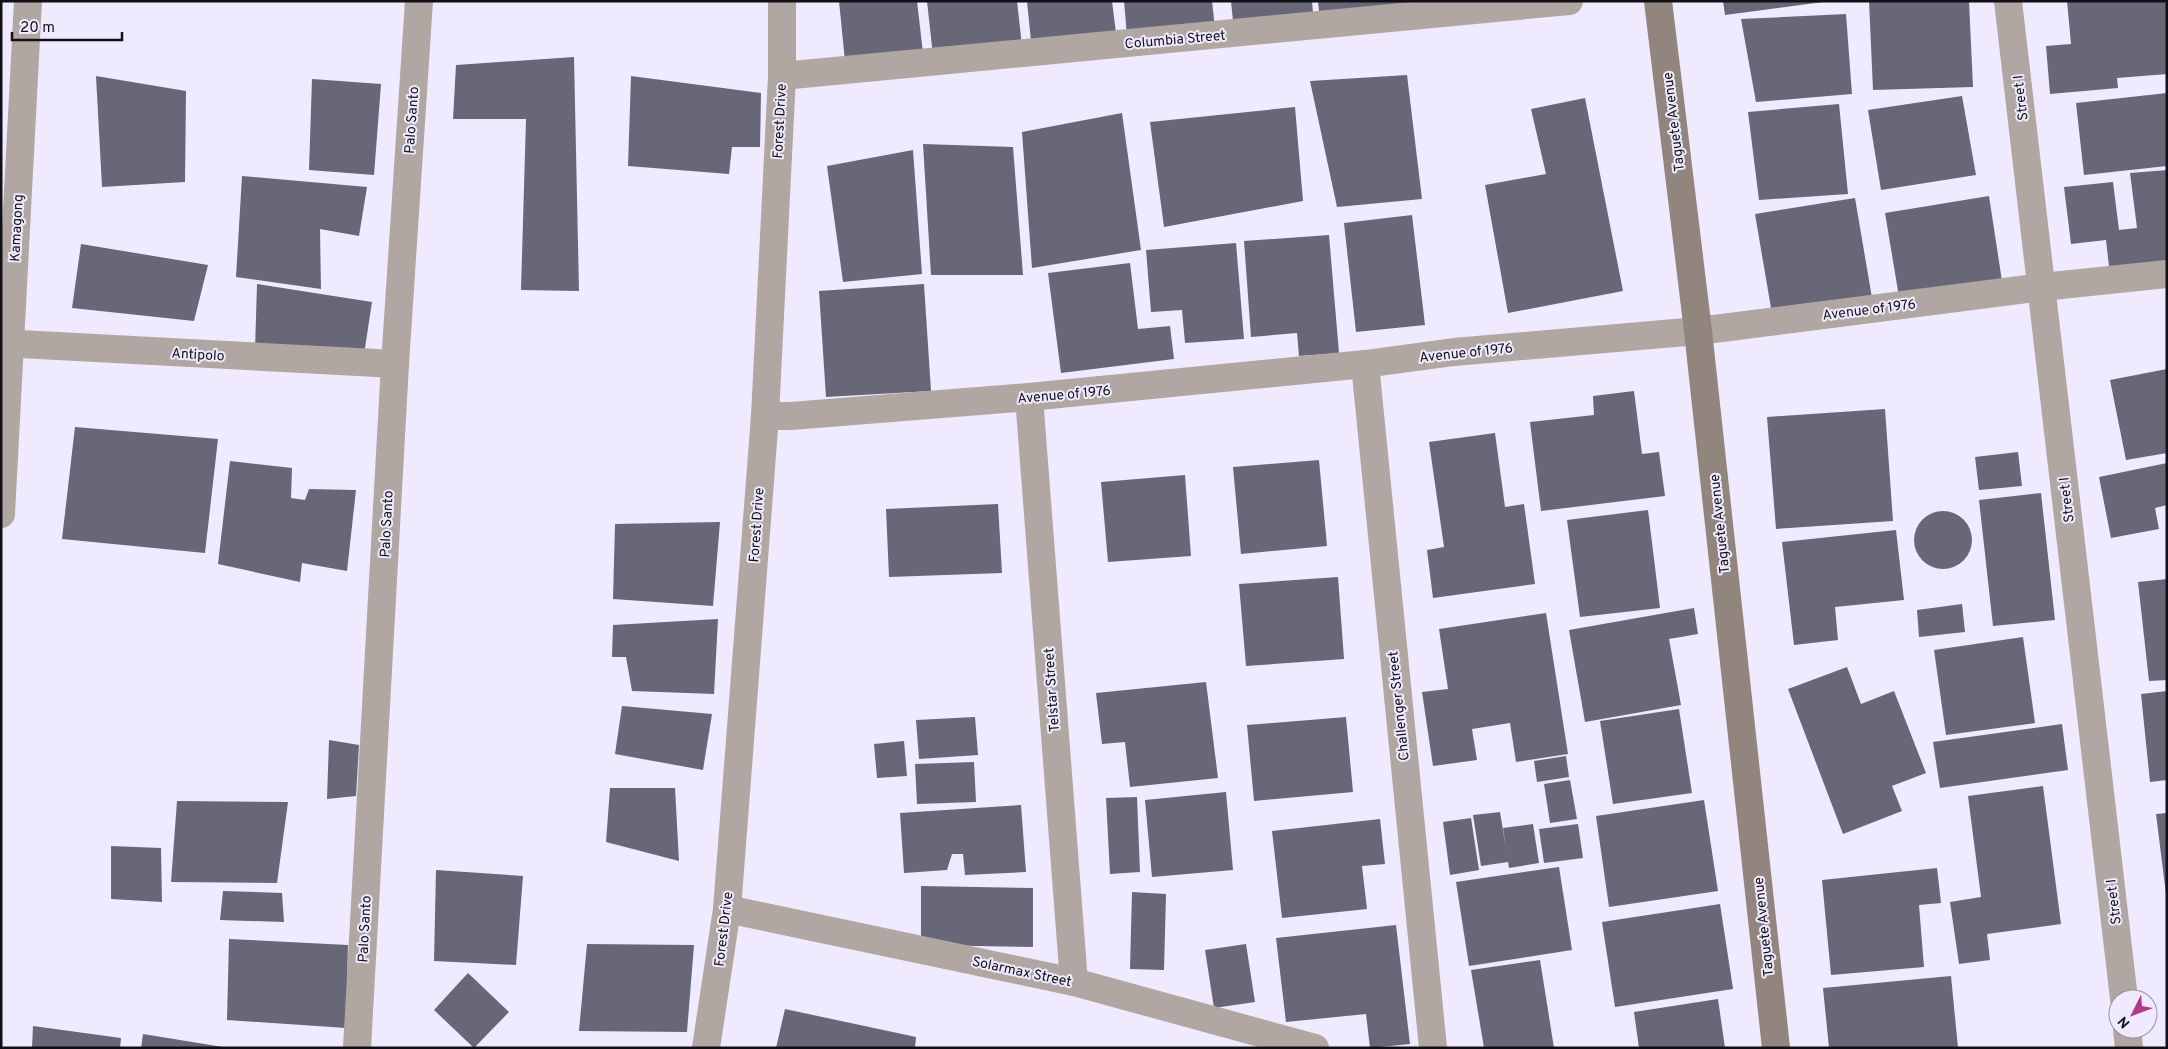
<svg xmlns="http://www.w3.org/2000/svg" width="2168" height="1049" font-family="Overpass,sans-serif">
  <style>
    .building { fill: #686778 }
    .lines { fill: none; stroke-linecap: round; stroke-linejoin: round }
    .street { stroke: #b0a7a2; stroke-width: 28 }
    .secondary { stroke: #91857e; stroke-width: 28 }
    .labels { text-anchor: middle; stroke-width: 4; stroke-linejoin: round; paint-order: stroke }
    .street-label { font-size: 14px; fill: #121017; stroke: #efeafe }
  </style>
  <rect width="100%" height="100%" fill="#efeafe"/>
  <g class="building">
    <path d="M839,1H917L923,53L845,61Z"/>
    <path d="M927,1H1017L1022,46L933,56Z"/>
    <path d="M1027,1H1112L1117,41L1032,51Z"/>
    <path d="M1124,1H1212L1215,28L1127,36Z"/>
    <path d="M1231,1H1312L1313,13L1233,21Z"/>
    <path d="M1318,1H1470L1320,22Z"/>
    <path d="M1723,1H1823V2L1725,15Z"/>
    <path d="M1869,1H1969L1973,87L1873,90Z"/>
    <path d="M2067,1H2167V74L2117,78L2118,88L2050,94L2046,46L2071,44Z"/>
    <path d="M1846,14L1852,94L1756,102L1741,19Z"/>
    <path d="M574,57L579,291L521,290L526,119H453L456,65Z"/>
    <path d="M1407,75L1422,199L1337,207L1310,81Z"/>
    <path d="M96,76L186,91L185,182L102,187Z"/>
    <path d="M631,76L761,93L760,147H732L729,174L628,166Z"/>
    <path d="M312,79L381,84L374,175L309,170Z"/>
    <path d="M2167,93V166L2084,175L2076,103Z"/>
    <path d="M1962,96L1976,175L1881,190L1868,110Z"/>
    <path d="M1585,98L1623,291L1508,313L1485,185L1546,174L1531,109Z"/>
    <path d="M1839,104L1848,194L1759,200L1748,112Z"/>
    <path d="M1295,107L1303,201L1164,227L1150,122Z"/>
    <path d="M1122,113L1141,250L1032,268L1022,132Z"/>
    <path d="M923,144L1013,147L1023,275H931Z"/>
    <path d="M913,150L922,274L843,282L827,166Z"/>
    <path d="M2167,170V268L2110,275L2106,240L2071,244L2064,187L2113,182L2119,230L2137,228L2130,173Z"/>
    <path d="M242,176L367,187L359,236L320,229L321,289L236,277Z"/>
    <path d="M1989,196L2002,281L1899,297L1885,213Z"/>
    <path d="M1855,198L1872,298L1772,314L1755,214Z"/>
    <path d="M1412,215L1425,325L1356,332L1344,223Z"/>
    <path d="M1329,235L1339,353L1299,356L1297,333L1251,337L1244,241Z"/>
    <path d="M1236,243L1244,339L1185,343L1182,310L1151,312L1146,250Z"/>
    <path d="M81,244L208,265L194,321L72,308Z"/>
    <path d="M1130,263L1138,329L1170,326L1174,359L1061,373L1048,273Z"/>
    <path d="M257,284L372,302L363,361L255,350Z"/>
    <path d="M924,284L931,391L826,397L819,291Z"/>
    <path d="M2167,369V453L2126,460L2110,380Z"/>
    <path d="M1634,391L1642,454L1659,452L1665,496L1541,511L1530,422L1594,415L1593,396Z"/>
    <path d="M1885,409L1893,521L1776,529L1767,417Z"/>
    <path d="M75,427L218,439L205,553L62,539Z"/>
    <path d="M1495,433L1505,507L1524,504L1535,584L1433,598L1427,550L1444,547L1429,442Z"/>
    <path d="M2018,452L2022,486L1979,490L1975,457Z"/>
    <path d="M1319,460L1327,546L1241,554L1233,467Z"/>
    <path d="M230,461L292,468L291,498L305,500L309,489L356,490L347,571L302,563L300,582L218,564Z"/>
    <path d="M2167,463V505L2155,508L2159,529L2111,538L2099,477Z"/>
    <path d="M1185,475L1191,556L1108,562L1101,482Z"/>
    <path d="M2041,493L2055,620L1993,626L1979,500Z"/>
    <path d="M998,504L1002,573L889,577L886,509Z"/>
    <path d="M1648,510L1660,608L1580,617L1567,520Z"/>
    <circle cx="1943" cy="540" r="29"/>
    <path d="M720,522L713,606L613,599L615,524Z"/>
    <path d="M1896,530L1904,600L1835,607L1838,640L1794,645L1782,542Z"/>
    <path d="M1338,577L1344,659L1246,666L1239,584Z"/>
    <path d="M2167,579V680L2149,681L2138,582Z"/>
    <path d="M1962,604L1965,632L1919,637L1917,610Z"/>
    <path d="M1694,608L1698,634L1669,639L1681,705L1585,722L1569,630Z"/>
    <path d="M1546,613L1568,754L1516,762L1510,723L1472,729L1477,760L1433,766L1422,692L1448,689L1439,629Z"/>
    <path d="M718,619L714,694L632,691L626,657H612L613,625Z"/>
    <path d="M2023,637L2035,723L1946,735L1934,650Z"/>
    <path d="M1847,667L1861,704L1894,691L1926,773L1892,786L1902,811L1843,834L1788,689Z"/>
    <path d="M1206,682L1218,778L1130,787L1125,742L1102,744L1096,693Z"/>
    <path d="M2167,691V780L2150,782L2141,694Z"/>
    <path d="M622,706L712,714L703,770L615,754Z"/>
    <path d="M1679,709L1692,793L1613,804L1600,721Z"/>
    <path d="M975,717L978,755L919,759L916,720Z"/>
    <path d="M1346,717L1353,792L1254,801L1247,725Z"/>
    <path d="M2062,724L2068,770L1940,788L1933,742Z"/>
    <path d="M329,740L359,745L356,796L327,799Z"/>
    <path d="M904,741L907,776L877,778L874,744Z"/>
    <path d="M1566,756L1569,777L1537,782L1534,761Z"/>
    <path d="M974,762L976,802L917,804L915,764Z"/>
    <path d="M1570,780L1577,819L1550,823L1544,784Z"/>
    <path d="M2043,786L2061,924L1987,934L1990,960L1959,964L1950,902L1981,897L1968,796Z"/>
    <path d="M610,788H675L679,861L606,842Z"/>
    <path d="M1226,792L1233,870L1152,877L1145,800Z"/>
    <path d="M1137,797L1140,872L1110,874L1106,798Z"/>
    <path d="M1704,800L1718,891L1609,907L1596,816Z"/>
    <path d="M177,801L288,802L277,883L171,882Z"/>
    <path d="M1021,805L1026,872L965,875L963,854H952L947,870L904,873L900,813Z"/>
    <path d="M1500,812L1506,849L1503,828L1533,824L1539,863L1509,868L1508,862L1481,866L1473,815Z"/>
    <path d="M2167,813V894H2166L2156,814Z"/>
    <path d="M1471,818L1479,870L1450,875L1443,822Z"/>
    <path d="M1380,819L1385,864L1362,866L1367,909L1282,918L1272,831Z"/>
    <path d="M1578,824L1583,858L1544,863L1539,829Z"/>
    <path d="M111,846L161,848L162,902L111,899Z"/>
    <path d="M1559,867L1572,950L1469,966L1456,882Z"/>
    <path d="M1937,868L1941,903L1919,905L1924,967L1831,975L1822,880Z"/>
    <path d="M436,870L523,876L516,965L434,961Z"/>
    <path d="M921,886L1033,888V947L921,945Z"/>
    <path d="M223,891L282,893L284,922L220,920Z"/>
    <path d="M1132,892L1166,894L1164,970L1130,969Z"/>
    <path d="M1720,904L1733,989L1615,1007L1602,922Z"/>
    <path d="M1396,925L1410,1044L1370,1048L1366,1014L1286,1022L1276,938Z"/>
    <path d="M229,939L348,945L346,1028L227,1020Z"/>
    <path d="M587,944L694,945L687,1032L579,1031Z"/>
    <path d="M1246,944L1255,1002L1214,1008L1205,950Z"/>
    <path d="M1540,960L1554,1048H1484L1471,970Z"/>
    <path d="M468,973L509,1012L474,1048L434,1010Z"/>
    <path d="M1951,976L1958,1048H1829L1823,988Z"/>
    <path d="M1718,999L1725,1048H1639L1634,1012Z"/>
    <path d="M785,1009L916,1037L915,1048H776Z"/>
    <path d="M33,1026L121,1038L120,1048H32Z"/>
    <path d="M143,1034L223,1047V1048H141Z"/>
  </g>
  <g class="lines">
    <g class="street">
      <path d="M2008,1L2124,999"/>
      <path d="M782,76L1569,1"/>
      <path d="M1,343L395,364"/>
      <path d="M1365,364L1433,1048"/>
      <path d="M1029,397L1074,982"/>
      <path d="M765,416H791L1029,397L1365,364L1454,352L1698,331L2042,287L2167,274"/>
      <path d="M1,514L28,1"/>
      <path d="M727,909L1074,982L1315,1048"/>
      <path d="M2127,1029L2129,1048"/>
      <path d="M357,1048L395,364L419,1"/>
      <path d="M706,1048L727,909L765,416L782,76V1"/>
    </g>
    <path class="secondary" d="M1658,1L1698,331L1776,1048"/>
  </g>
  <g class="labels">
    <g class="street-label">
      <text transform="translate(1175 39) rotate(-5)" y="5">Columbia Street</text>
      <text transform="translate(2020 98) rotate(-97)" y="5">Street I</text>
      <text transform="translate(411 120) rotate(-86)" y="5">Palo Santo</text>
      <text transform="translate(779 121) rotate(-87)" y="5">Forest Drive</text>
      <text transform="translate(1673 122) rotate(-97)" y="5">Taguete Avenue</text>
      <text transform="translate(16 228) rotate(-87)" y="5">Kamagong</text>
      <text transform="translate(1869 309) rotate(-7)" y="5">Avenue of 1976</text>
      <text transform="translate(1466 352) rotate(-6)" y="5">Avenue of 1976</text>
      <text transform="translate(198 354) rotate(3)" y="5">Antipolo</text>
      <text transform="translate(1064 394) rotate(-5)" y="5">Avenue of 1976</text>
      <text transform="translate(2066 500) rotate(-97)" y="5">Street I</text>
      <text transform="translate(386 524) rotate(-87)" y="5">Palo Santo</text>
      <text transform="translate(1719 524) rotate(-96)" y="5">Taguete Avenue</text>
      <text transform="translate(756 525) rotate(-86)" y="5">Forest Drive</text>
      <text transform="translate(1051 690) rotate(-94)" y="5">Telstar Street</text>
      <text transform="translate(1398 706) rotate(-96)" y="5">Challenger Street</text>
      <text transform="translate(2113 902) rotate(-97)" y="5">Street I</text>
      <text transform="translate(1763 927) rotate(-96)" y="5">Taguete Avenue</text>
      <text transform="translate(364 929) rotate(-87)" y="5">Palo Santo</text>
      <text transform="translate(723 929) rotate(-83)" y="5">Forest Drive</text>
      <text transform="translate(1022 971) rotate(12)" y="5">Solarmax Street</text>
    </g>
  </g>
  <rect width="2168" height="1049" fill="none" stroke="#121017" stroke-width="5"/>
  <g transform="translate(2133 1014) rotate(228)"><circle r="24" fill="#efeafe" stroke="#9793a2"/>
  <path d="M0-4L9 19L0 12L-9 19Z" fill="#b43889"/>
  <text y="-8" font-size="14" font-weight="bold" text-anchor="middle" fill="#121017">N</text>
  </g>
  <path d="M12 32v8h110v-8" fill="none" stroke="#121017" stroke-width="2.5"/>
  <text x="20" y="32" font-size="15" fill="#121017" stroke="#efeafe" stroke-width="4" paint-order="stroke">20 m</text>
</svg>
